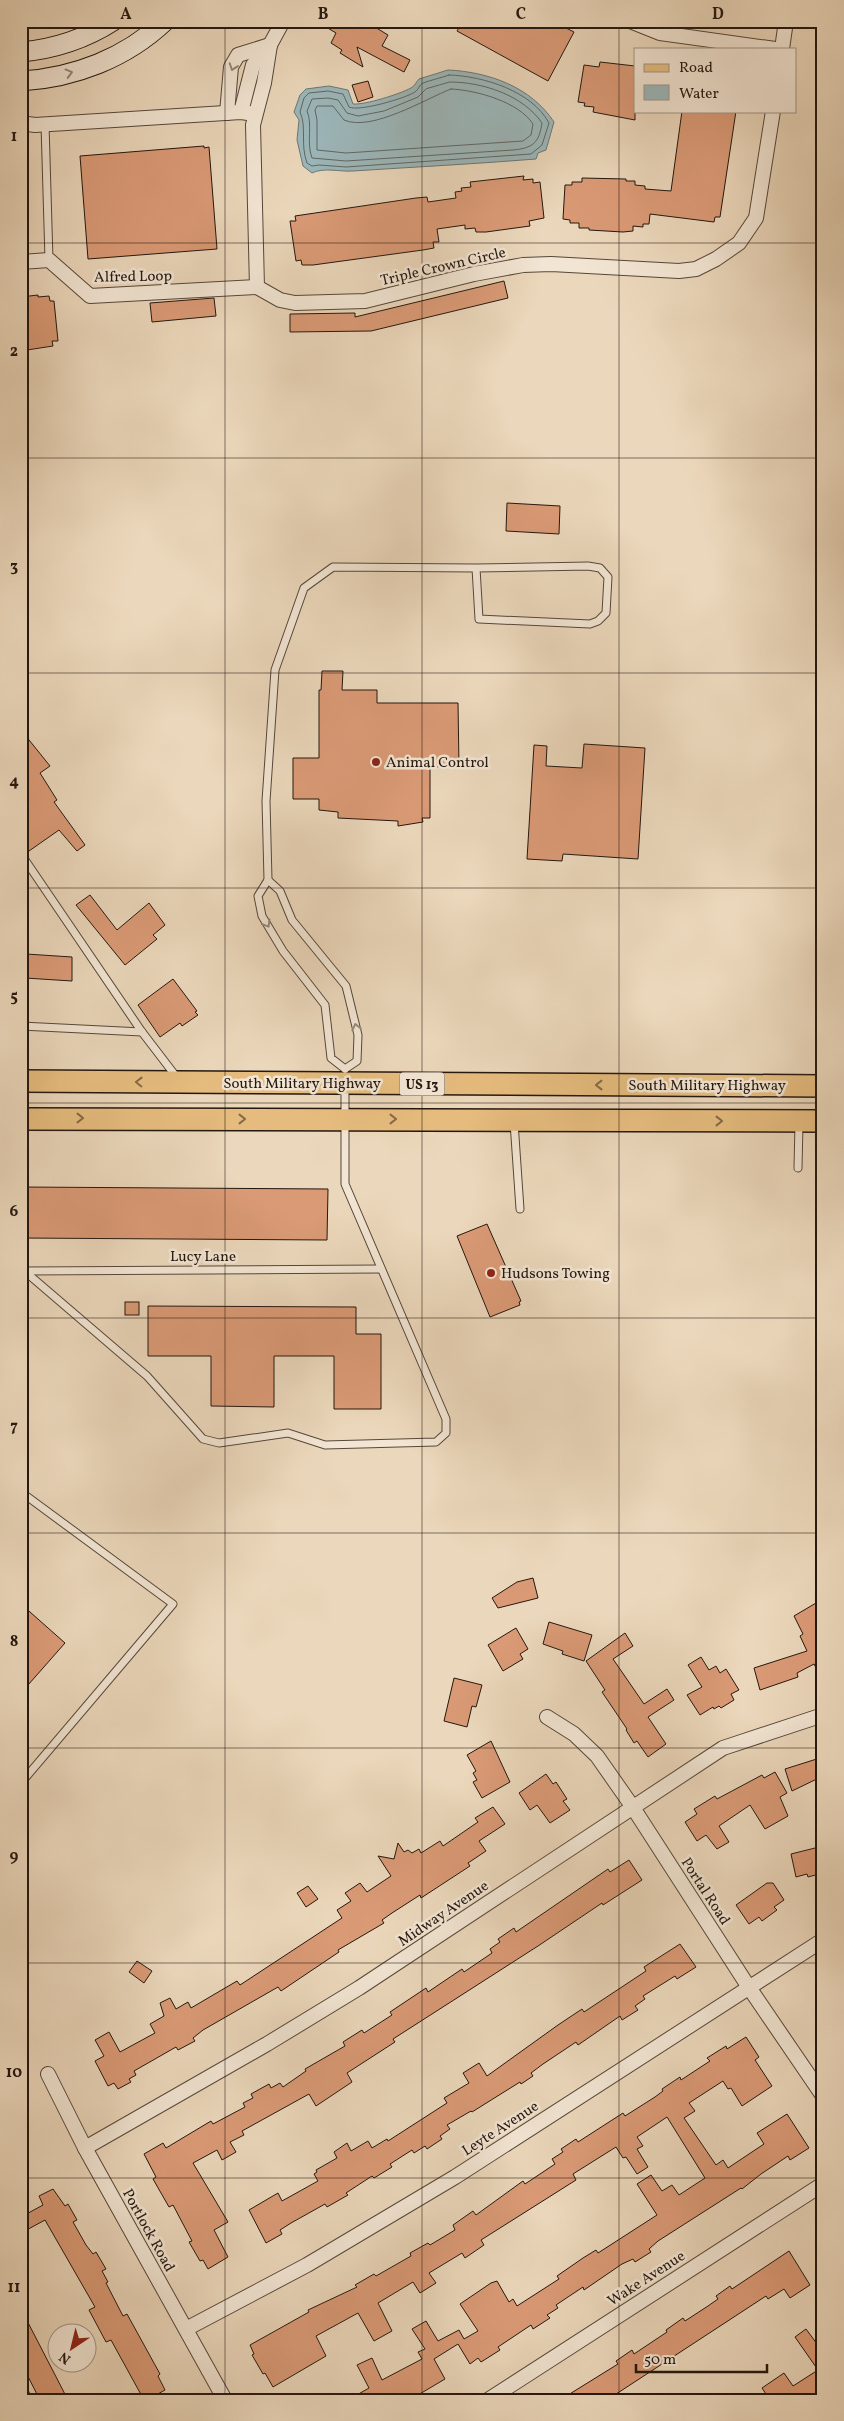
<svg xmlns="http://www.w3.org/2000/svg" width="844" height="2421" font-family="Vollkorn,serif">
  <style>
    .water { fill: #9cb7ba; stroke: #6c7776 }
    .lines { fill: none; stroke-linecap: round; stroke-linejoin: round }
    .shore { stroke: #606764; stroke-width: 1 }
    .building { fill: #da9a76; stroke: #24170f }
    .lane-casing { stroke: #56473a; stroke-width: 9 }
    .street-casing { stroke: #56473a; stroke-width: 16 }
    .secondary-casing { stroke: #24170f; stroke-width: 21 }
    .primary-casing { stroke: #24170f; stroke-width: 24 }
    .lane { stroke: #f2e5d3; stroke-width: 7 }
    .street { stroke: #f2e5d3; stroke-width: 14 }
    .secondary { stroke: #f2e5d3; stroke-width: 19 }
    .primary { stroke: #e6bc7e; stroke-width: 21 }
    .oneway { stroke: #95887b }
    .oneway2 { stroke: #856a46 }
    .grid { fill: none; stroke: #24170f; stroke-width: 1; stroke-opacity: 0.55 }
    .poi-dot { fill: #8f2418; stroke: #f2e5d3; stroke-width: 2 }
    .labels { text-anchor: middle; stroke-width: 5; stroke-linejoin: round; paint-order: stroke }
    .shield { fill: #f2e5d3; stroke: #62554a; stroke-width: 1 }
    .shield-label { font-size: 14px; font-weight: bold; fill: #24170f }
    .street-label { font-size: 15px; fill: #24170f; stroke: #f2e5d3 }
    .poi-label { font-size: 15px; fill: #24170f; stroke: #f2e5d3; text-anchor: start }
    .neatline { fill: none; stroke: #24170f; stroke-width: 2 }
    .grid-label { font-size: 16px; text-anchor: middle; font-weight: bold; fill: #24170f }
  </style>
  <rect width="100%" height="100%" fill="#ebd7bb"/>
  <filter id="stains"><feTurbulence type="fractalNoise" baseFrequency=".004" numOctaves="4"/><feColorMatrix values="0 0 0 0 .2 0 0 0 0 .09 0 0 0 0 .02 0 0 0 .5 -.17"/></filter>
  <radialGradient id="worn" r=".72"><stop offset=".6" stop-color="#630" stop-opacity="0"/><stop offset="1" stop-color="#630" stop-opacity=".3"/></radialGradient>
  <path class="water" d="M448,70C489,72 531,87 554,122L546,150L538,153L536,159C475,164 414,167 353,171C340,172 324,167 312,173L303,166L297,140L299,120L294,112L300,95L306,89L329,86L348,90L353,104C365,105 400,94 411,88C415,86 416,82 419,79Z"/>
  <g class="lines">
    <g class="shore">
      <path d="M449,75C483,76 532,91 549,123L542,145L531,154L346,167L319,165L312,166L307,163C300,144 307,127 300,112L304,98L309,93L328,91L343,94L349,107C359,112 406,98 415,92C419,89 419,85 423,83C431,80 441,78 449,75Z"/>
      <path d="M450,82C482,82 523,95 542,123C539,143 533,148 513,150L346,161L312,158C306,142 313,125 307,111L312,99L328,98L338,100L347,113L358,116L384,111L418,97L426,89Z"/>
      <path d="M451,89C476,90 519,102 533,124L531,135L523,141L346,153L317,150V120L315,110L317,106H333L344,120C372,132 425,99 451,89Z"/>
    </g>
  </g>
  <g class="building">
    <path d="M316,21H365L388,35L382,46L410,60L404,72L357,47L363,67L340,53L342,50L331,43L336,33Z"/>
    <path d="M463,21H552L574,32L548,81L457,31Z"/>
    <path d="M600,62L635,66V120L593,112L594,107L584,106L585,103L578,102L584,65L599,67Z"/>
    <path d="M368,81L373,97L358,102L352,85Z"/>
    <path d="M682,111H736L720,217H715L714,222L650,214L649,224H643V227L633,226V231L623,232L589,230V228H579V223H570V220L563,219L565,185H572V182H582V178L626,179V181H635V185L645,186V189L671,191Z"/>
    <path d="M204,146V148L209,147L217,249L88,259L80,156Z"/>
    <path d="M524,176L523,180L533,179V183L540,182L544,218L529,221L530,226L486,232H476L475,228L465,229V225L437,229L439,242H433L434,248L423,250L313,265H302L301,260L296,261L290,221H296L295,216L416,198L427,197L428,202L456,198L455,192L462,191L461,188L471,187L470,182Z"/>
    <path d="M504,281L508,298L371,331L290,332V314L355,313V317Z"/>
    <path d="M38,295V297L49,296L50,301H54L58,341H52L53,346L27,350V347L21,348V297Z"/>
    <path d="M214,298L216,316L152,322L150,303Z"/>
    <path d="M507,503L560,506L559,534L506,531Z"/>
    <path d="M322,671H343L342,690H377V703H458L459,766L430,767V818H422L423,822L398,826V821L338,818V812L319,810V799H293V758H319V690H321Z"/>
    <path d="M21,730L50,766L40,773L57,800L54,802L85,845L77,851L59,830L29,851L21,840Z"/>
    <path d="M584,744L645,748L638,859L563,854L562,861L527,859L534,745L547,746L546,766L582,768Z"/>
    <path d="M90,895L117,930L149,903L165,925L153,935L157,939L125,965L76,905Z"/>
    <path d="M26,954L72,957V981L25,978Z"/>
    <path d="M173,979L197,1011L195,1012L198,1015L182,1026L180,1023L160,1037L138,1005Z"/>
    <path d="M21,1187L328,1189L327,1240L21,1238Z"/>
    <path d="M487,1224L521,1301L519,1302L520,1305L490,1317L457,1236Z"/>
    <rect x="125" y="1302" width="14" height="13"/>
    <path d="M148,1306L356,1307V1334H381V1409H334V1356H274V1407L211,1406V1356H148Z"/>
    <path d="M533,1578L538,1598L498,1608L492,1598L517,1582Z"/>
    <path d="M816,1603L823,1617V1681L814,1664L797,1673L798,1677L760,1690L754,1668L807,1651L800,1636L803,1634L794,1616Z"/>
    <path d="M21,1604L65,1643L21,1693Z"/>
    <path d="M549,1622L592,1635L584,1661L562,1654L563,1651L543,1644Z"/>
    <path d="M516,1628L528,1649L520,1654L523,1659L503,1671L488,1645Z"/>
    <path d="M625,1633L633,1646L613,1659L644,1704L667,1689L674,1700L648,1717L666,1744L648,1757L637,1741L634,1743L626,1730L627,1729L602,1692L605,1690L586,1661Z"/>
    <path d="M701,1657L709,1670L716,1666L720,1673L726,1669L739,1690L731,1694L734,1700L721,1708L719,1706L714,1709L713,1707L700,1715L687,1695L702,1687L688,1665Z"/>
    <path d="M454,1678L482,1685L476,1707L472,1706L467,1727L444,1721Z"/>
    <path d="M491,1741L510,1782L482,1798L473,1782L477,1780L473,1773L476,1771L467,1755Z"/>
    <path d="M823,1757V1776L792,1791L785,1769Z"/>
    <path d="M775,1772L787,1793L780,1797L788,1816L765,1829L750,1805L719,1826L729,1842L717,1849L706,1835L697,1841L685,1822L697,1814L694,1809L715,1796L717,1799L762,1775L764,1778Z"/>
    <path d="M546,1774L553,1784L556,1782L567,1799L563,1801L570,1810L550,1823L537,1805L530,1810L519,1793Z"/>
    <path d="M493,1807L505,1824L479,1841L486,1851L468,1863L470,1866L421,1898L420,1895L392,1913L382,1920L384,1923L338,1950L339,1952L281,1991L278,1987L203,2030L193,2038L195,2041L178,2050L176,2047L134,2071L136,2075L129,2079L131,2082L118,2089L114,2083L108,2086L95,2061L104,2056L95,2040L109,2032L120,2052L155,2033L150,2024L164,2016L160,2003L170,1998L176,2009L188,2002L191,2008L237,1981L240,1985L342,1918L337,1910L351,1901L345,1893L360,1883L367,1892L391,1876L378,1856L394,1859L398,1843L404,1852L408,1850L412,1853L419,1849L421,1853L440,1841L443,1846L478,1822L475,1818Z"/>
    <path d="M823,1846V1873L808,1877L807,1874L796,1877L791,1854Z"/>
    <path d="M629,1860L642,1880L603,1905L602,1903L538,1946L393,2039L395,2042L347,2073L352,2082L316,2106L309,2094L242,2131L244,2135L230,2142L236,2152L222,2160L217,2150L193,2163L228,2222L214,2230L228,2257L208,2269L203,2260L200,2261L189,2242L192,2241L173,2205L169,2207L153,2179L156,2177L144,2154L163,2143L166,2148L211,2121L213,2124L245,2107L243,2103L253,2098L251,2094L269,2084L271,2088L280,2083L283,2087L306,2071L305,2069L345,2046L343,2042L362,2030L364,2033L392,2015L390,2012L426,1988L428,1992L462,1969L464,1972L492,1953L490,1949L500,1942L498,1939L514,1928L516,1932L608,1869L610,1872Z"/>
    <path d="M767,1883H773L784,1900L774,1907L777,1910L762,1921L759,1917L749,1924L736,1905Z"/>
    <path d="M308,1886L318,1899L306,1907L297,1893Z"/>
    <path d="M680,1944L696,1967L677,1979L675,1976L643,1996L645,1999L635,2006L638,2010L622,2020L620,2016L578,2045L576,2042L543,2064L531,2073L533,2076L521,2084L520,2082L472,2112L471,2111L447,2125L450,2129L440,2136L442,2139L427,2149L425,2146L414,2153L412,2150L390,2164L392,2167L374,2178L372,2176L346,2193L348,2195L327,2207L325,2204L291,2223L280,2230L282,2234L266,2243L264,2239L249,2210L278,2193L282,2201L318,2181L314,2174L317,2172L316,2170L337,2158L334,2152L347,2143L351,2151L368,2141L372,2148L387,2139L388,2141L447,2103L444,2098L469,2083L463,2073L479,2063L487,2076L558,2025L582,2009L584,2012L646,1971L644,1967Z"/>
    <path d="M137,1961L152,1971L144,1983L129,1972Z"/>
    <path d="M746,2037L759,2057L755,2060L772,2086L742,2106L731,2088L728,2089L723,2081L689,2103L695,2111L684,2118L716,2165L723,2160L728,2168L764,2144L757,2133L787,2114L809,2148L790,2160L788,2156L761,2174L742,2189L741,2188L658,2241L649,2249L651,2252L635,2262L633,2259L622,2264L584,2290L583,2287L556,2305L558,2308L547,2315L550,2318L533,2329L531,2325L498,2347L500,2350L481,2362L478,2358L470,2364L458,2344L434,2359L445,2379L418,2395L417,2394L406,2400H348L369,2388L357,2365L372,2358L382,2380L422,2359L418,2352L425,2349L412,2329L426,2321L438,2341L459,2330L464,2339L478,2331L460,2304L491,2283L497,2281L509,2302L513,2299L517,2306L559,2279L557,2276L583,2258L596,2250L598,2253L657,2215L637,2184L651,2175L662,2191L672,2185L679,2195L705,2178L667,2117L637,2137L643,2146L637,2149L648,2167L637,2174L626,2157L623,2158L616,2147L573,2174L576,2180L481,2240L484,2245L465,2258L462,2253L429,2273L436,2283L420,2293L413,2282L378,2303L392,2331L374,2341L358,2313L316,2336L326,2356L273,2387L265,2373L263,2374L252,2355L254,2354L250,2345L309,2312L308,2310L357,2287L355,2285L374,2274L376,2276L411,2256L410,2253L428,2243L430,2245L455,2230L453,2225L473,2211L476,2215L523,2181L525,2184L555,2164L552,2159L563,2152L561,2149L576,2139L578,2142L623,2113L625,2116L655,2097L663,2091L662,2089L680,2077L681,2080L710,2061L707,2058L726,2046L727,2049Z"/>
    <path d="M53,2189L65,2206L68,2204L77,2220L73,2222L86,2245L93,2254L96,2252L106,2269L102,2271L108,2282L106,2283L123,2316L127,2314L160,2374L158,2376L165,2390L147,2400H144L111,2340L106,2342L89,2310L95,2307L45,2220L21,2233V2217L43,2205L39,2196Z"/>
    <path d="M789,2251L810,2285L790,2298L784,2289L768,2299L766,2296L607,2400H560L618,2364L616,2361L632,2350L634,2354L667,2332L666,2330L683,2318L685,2321L708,2306L718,2299L716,2296L730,2286L732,2289Z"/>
    <path d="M21,2309L68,2400H40L21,2363Z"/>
    <path d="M806,2329L823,2352V2396L816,2400H770L762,2388L784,2373L793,2386L818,2370L795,2337Z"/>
  </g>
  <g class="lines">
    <defs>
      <g id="lane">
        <path d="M45,124L49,260"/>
        <path d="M21,854L142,1032L178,1079"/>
        <path d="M268,880L280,891L292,920L346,986L358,1035L357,1061L345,1069"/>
        <path d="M21,1026L142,1032"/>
        <path d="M345,1069L331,1058L325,1005L283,951L262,916L258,896L268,880L266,801L275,670L304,588L333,567L476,568L479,619L590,624L598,621L606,613L608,577L600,568L588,566L476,568"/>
        <path d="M514,1122L520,1209"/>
        <path d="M798,1168L799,1123"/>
        <path d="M21,1268L147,1376L203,1439L219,1443L288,1433L325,1445L436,1442L446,1433V1419L345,1184V1085"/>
        <path d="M26,1271L381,1269"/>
        <path d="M21,1492L173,1604L21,1783"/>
        <path d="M21,2386L29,2400"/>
      </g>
      <g id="street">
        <path d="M630,21L660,33L775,49"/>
        <path d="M270,45L264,83L253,125L257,287L280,300L295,303L365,301L474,274L523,265L551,264L679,271L696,269L716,259L739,243L756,218L773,111"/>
        <path d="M782,49L786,21"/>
        <path d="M241,112L253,65L270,45L283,21"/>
        <path d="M227,113L231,67L238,55L270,45"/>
        <path d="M21,123L35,125L241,112L255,114"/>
        <path d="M21,262L49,260L90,296L257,287"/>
        <path d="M547,1717L574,1734L597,1756L632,1806L748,1986L823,2096"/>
        <path d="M48,2074L85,2148L225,2400"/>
        <path d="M85,2148L267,2044L359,1988L723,1748L823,1715"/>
        <path d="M186,2329L307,2265L455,2177L823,1940"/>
        <path d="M488,2400L823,2184"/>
      </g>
      <g id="secondary">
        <path d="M21,52C54,49 85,39 113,21"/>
        <path d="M21,81C74,78 126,58 165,21"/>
      </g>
      <g id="primary">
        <path d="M21,1081L823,1086"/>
        <path d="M21,1119L823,1121"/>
      </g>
    </defs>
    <use href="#lane" class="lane-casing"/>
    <use href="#street" class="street-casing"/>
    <use href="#secondary" class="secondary-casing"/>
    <use href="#primary" class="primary-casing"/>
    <use href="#lane" class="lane"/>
    <use href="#street" class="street"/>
    <use href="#secondary" class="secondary"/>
    <use href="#primary" class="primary"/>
  </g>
  <defs><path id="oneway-chevron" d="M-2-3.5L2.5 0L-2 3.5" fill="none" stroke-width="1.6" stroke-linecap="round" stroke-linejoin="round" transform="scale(1.25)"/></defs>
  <g class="oneway">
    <use href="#oneway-chevron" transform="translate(233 67) rotate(109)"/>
    <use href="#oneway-chevron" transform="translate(69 73) rotate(-15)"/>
    <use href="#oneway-chevron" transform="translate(267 924) rotate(59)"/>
    <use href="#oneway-chevron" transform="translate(356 1027) rotate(-103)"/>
  </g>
  <g class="oneway2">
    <use href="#oneway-chevron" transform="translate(139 1082) rotate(-179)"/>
    <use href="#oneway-chevron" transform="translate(599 1085) rotate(-180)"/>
    <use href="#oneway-chevron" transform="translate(80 1118)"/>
    <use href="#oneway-chevron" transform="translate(242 1119)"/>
    <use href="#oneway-chevron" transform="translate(393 1119)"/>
    <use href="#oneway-chevron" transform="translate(719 1121)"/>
  </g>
  <path class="grid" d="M225,21V2400M422,21V2400M619,21V2400M21,243H823M21,458H823M21,673H823M21,888H823M21,1103H823M21,1318H823M21,1533H823M21,1748H823M21,1963H823M21,2178H823"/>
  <g class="poi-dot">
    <circle cx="376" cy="762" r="5"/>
    <circle cx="491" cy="1273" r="5"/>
  </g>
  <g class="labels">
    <rect class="shield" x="399.5" y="1072.5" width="45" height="23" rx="4"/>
    <g class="shield-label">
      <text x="422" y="1089">US 13</text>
    </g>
    <g class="street-label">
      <text transform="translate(443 266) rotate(-13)" y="5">Triple Crown Circle</text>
      <text transform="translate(133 276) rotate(-1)" y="5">Alfred Loop</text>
      <text x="302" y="1088">South Military Highway</text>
      <text x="707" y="1090">South Military Highway</text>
      <text x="203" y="1261">Lucy Lane</text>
      <text transform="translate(706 1891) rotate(57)" y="5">Portal Road</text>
      <text transform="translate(443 1913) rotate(-34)" y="5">Midway Avenue</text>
      <text transform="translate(500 2128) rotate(-33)" y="5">Leyte Avenue</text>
      <text transform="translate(149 2230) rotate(61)" y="5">Portlock Road</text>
      <text transform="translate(646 2278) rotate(-33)" y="5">Wake Avenue</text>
    </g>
    <g class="poi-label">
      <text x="386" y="767">Animal Control</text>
      <text x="501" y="1278">Hudsons Towing</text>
    </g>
  </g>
  <rect width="844" height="2421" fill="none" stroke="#ebd7bb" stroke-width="55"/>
  <rect x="634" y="48" width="162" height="65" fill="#f2e5d3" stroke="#a09385"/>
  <rect x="644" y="64" width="25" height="8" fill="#e6bc7e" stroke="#a09385"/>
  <text x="679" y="72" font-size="15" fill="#24170f">Road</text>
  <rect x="644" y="85" width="25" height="15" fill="#9cb7ba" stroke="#a09385"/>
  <text x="679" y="98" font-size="15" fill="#24170f">Water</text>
  <g transform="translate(72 2348) rotate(215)"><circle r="24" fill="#f2e5d3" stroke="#a09385"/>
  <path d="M0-4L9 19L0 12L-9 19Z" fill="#8f2418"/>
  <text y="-8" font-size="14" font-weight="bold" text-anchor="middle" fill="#24170f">N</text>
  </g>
  <path d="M636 2364v8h131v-8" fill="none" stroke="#24170f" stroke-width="2.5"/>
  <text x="644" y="2364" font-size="15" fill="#24170f" stroke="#f2e5d3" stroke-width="4" paint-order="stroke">50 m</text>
  <rect x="28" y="28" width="788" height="2366" class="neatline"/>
  <g class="grid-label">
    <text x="126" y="19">A</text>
    <text x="323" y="19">B</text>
    <text x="521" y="19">C</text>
    <text x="718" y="19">D</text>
    <text x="14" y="141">1</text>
    <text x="14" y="356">2</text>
    <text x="14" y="571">3</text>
    <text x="14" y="786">4</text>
    <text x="14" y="1001">5</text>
    <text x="14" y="1216">6</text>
    <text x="14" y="1431">7</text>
    <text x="14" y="1646">8</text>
    <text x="14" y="1861">9</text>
    <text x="14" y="2077">10</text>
    <text x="14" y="2292">11</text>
  </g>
  <rect width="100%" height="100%" filter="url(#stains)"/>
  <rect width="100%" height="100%" fill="url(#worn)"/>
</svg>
